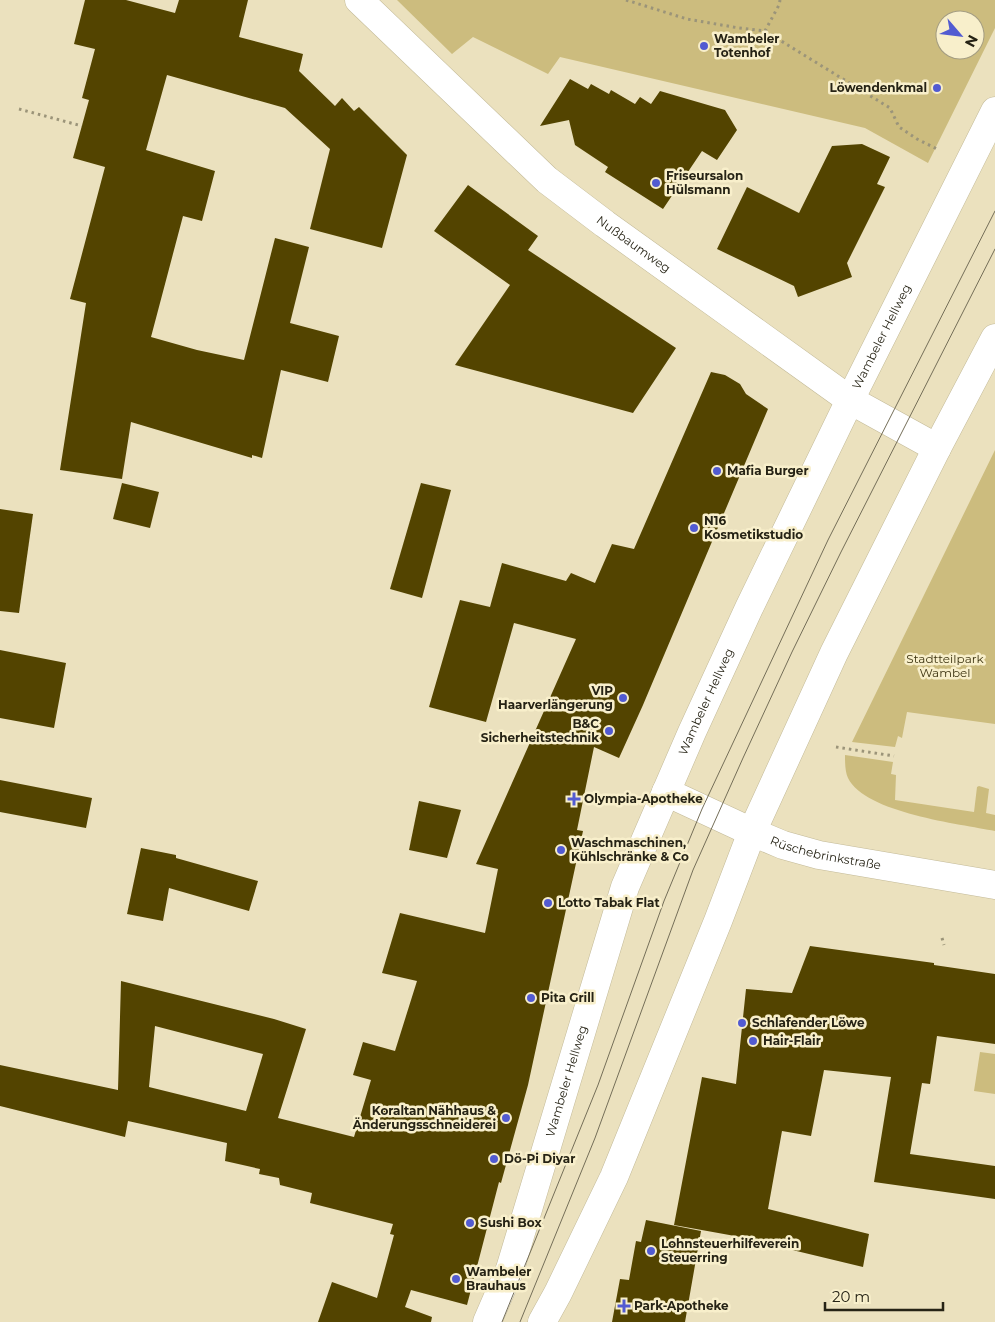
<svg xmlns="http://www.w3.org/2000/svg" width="995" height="1322" font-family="Montserrat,sans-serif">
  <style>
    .green { fill: #ccbc7e; fill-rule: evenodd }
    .building { fill: #534400; fill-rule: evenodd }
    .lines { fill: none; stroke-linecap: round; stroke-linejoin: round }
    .secondary-casing { stroke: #c3ba98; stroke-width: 29 }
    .path { stroke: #9b9479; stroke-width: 3; stroke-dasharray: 2.5 4; stroke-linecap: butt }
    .secondary { stroke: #fff; stroke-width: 28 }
    .tram { stroke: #746e58; stroke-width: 1 }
    .poi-dot { fill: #525bd1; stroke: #f8efcb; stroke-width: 2 }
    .labels { text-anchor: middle; stroke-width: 5; stroke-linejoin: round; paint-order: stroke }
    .poi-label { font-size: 12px; font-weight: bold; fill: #262315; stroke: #f8efcb; text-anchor: start }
    .street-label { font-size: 12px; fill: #262315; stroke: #f8efcb }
    .park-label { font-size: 12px; fill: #3d3411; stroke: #f8efcb }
  </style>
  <rect width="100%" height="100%" fill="#ebe1be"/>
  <g class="green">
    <path d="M397,0H995V28L928,163L865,128L560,57L548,74L473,37L452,54ZM945,20H975V50H945Z"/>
    <path d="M995,450V724L907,712L902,738L898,736L895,747L852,742Z"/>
    <path d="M845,755L893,762L891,774L896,775L895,800L974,812L977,787L979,786L989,789L986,813L995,815V831C960,824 865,813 848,778C845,772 845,762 845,755Z"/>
    <path d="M980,1052L995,1054V1094L974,1091Z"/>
  </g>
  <g class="building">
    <path d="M85,0H126L175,13L179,0H248L239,37L303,54L299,71L335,106L342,98L354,111L359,107L407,155L382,248L310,229L330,149L285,108L167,75L146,150L215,171L202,221L183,216L151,337L197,350L244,360L275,238L309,247L290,323L339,336L328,382L281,370L262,458L252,455V458L131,422L122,479L60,470L86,303L70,299L105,167L73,158L89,100L82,98L95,49L74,44Z"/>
    <path d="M570,79L588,89L591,84L609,94L611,90L635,104L640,97L651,104L660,91L725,110L737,130L717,160L702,151L663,209L605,172L608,167L575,145L569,120L540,126Z"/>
    <path d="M862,144L890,157L877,184L885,187L847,263L852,277L798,297L794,286L717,249L747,187L799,213L832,146Z"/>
    <path d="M468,185L538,236L528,250L676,348L633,413L455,365L510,285L434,231Z"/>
    <path d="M711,372L725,375L740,384L746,394L768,409L643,705L619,758L594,747L577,830L583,831L528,1085L501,1183L499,1182L467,1305L411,1290L405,1307L432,1317L431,1322H318L332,1282L377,1298L394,1235L390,1234L393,1224L310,1203L312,1193L280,1185L279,1178L259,1174L260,1169L225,1161L227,1143L128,1121L125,1137L0,1106V1065L118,1090L121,981L274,1019L306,1029L278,1118L354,1137L371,1080L353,1075L363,1042L395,1051L417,981L382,973L400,913L485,933L498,869L476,864L576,639L514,623L486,722L429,707L460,600L490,607L502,563L566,581L571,573L595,583L612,544L634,549ZM155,1026L263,1054L246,1111L149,1087Z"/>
    <path d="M122,483L159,492L150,528L113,519Z"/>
    <path d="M421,483L451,490L422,598L390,589Z"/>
    <path d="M0,509L33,514L19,613L0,611Z"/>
    <path d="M0,650L66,663L54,728L0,718Z"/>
    <path d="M0,780L92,798L86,828L0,812Z"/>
    <path d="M419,801L461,810L447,858L409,850Z"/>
    <path d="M141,848L176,855V858L258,881L249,911L169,888L163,921L127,914Z"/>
    <path d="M810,946L934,963V965L995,974V1044L937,1036L930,1084L922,1083L910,1154L995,1166V1199L874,1182L891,1077L824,1070L811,1136L782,1131L768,1209L869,1234L863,1267L784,1248V1245L674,1225L702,1077L736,1084L746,989L792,993Z"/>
    <path d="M646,1220L701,1231L685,1322H612L620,1279L629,1280L636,1241L641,1242Z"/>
  </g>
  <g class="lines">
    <defs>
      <g id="secondary">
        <path id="s1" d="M359,0L547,180L605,224L850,400L937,448"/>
        <path id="s2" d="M666,792L752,832L783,845L819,855L995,885"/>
        <path id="s3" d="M487,1322L510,1269L625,887L692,732L749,608L850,400L995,111"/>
        <path d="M542,1322L558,1293L614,1177L718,921L752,832L834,653L937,448L995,338"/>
      </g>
    </defs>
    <use href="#secondary" class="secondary-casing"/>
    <g class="path">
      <path d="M626,0L687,19L739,28L765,31L890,108L899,127L917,139L937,149"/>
      <path d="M765,31L779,5L780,0"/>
      <path d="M19,109L82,126"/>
      <path d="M836,747L894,756"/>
      <path d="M942,938L944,945"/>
    </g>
    <use href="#secondary" class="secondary"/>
    <g class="tram">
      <path d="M502,1322L598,1085L664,901L702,809L828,540L995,211"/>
      <path d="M520,1322L595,1138L693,870L743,758L792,652L841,552L995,249"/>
    </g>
  </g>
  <g class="poi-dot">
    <circle cx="704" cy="46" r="5"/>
    <circle cx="937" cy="88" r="5"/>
    <circle cx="656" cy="183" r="5"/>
    <circle cx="717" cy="471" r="5"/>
    <circle cx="694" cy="528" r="5"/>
    <circle cx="623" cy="698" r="5"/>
    <circle cx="609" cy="731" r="5"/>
    <path d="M571.5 791.5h5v5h5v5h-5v5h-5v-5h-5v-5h5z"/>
    <circle cx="561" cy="850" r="5"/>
    <circle cx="548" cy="903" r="5"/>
    <circle cx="531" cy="998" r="5"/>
    <circle cx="742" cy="1023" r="5"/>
    <circle cx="753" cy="1041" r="5"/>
    <circle cx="506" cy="1118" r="5"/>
    <circle cx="494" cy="1159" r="5"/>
    <circle cx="470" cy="1223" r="5"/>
    <circle cx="651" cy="1251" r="5"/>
    <circle cx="456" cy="1279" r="5"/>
    <path d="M621.5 1298.5h5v5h5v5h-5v5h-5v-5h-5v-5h5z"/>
  </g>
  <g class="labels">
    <g class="poi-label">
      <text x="714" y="43">Wambeler<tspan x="714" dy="14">Totenhof</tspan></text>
      <text x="927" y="92" text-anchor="end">Löwendenkmal</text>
      <text x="666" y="180">Friseursalon<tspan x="666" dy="14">Hülsmann</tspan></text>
      <text x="727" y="475">Mafia Burger</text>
      <text x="704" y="525">N16<tspan x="704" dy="14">Kosmetikstudio</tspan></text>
      <text x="613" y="695" text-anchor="end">VIP<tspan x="613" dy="14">Haarverlängerung</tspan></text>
      <text x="599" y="728" text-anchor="end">B&amp;C<tspan x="599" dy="14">Sicherheitstechnik</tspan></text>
      <text x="584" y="803">Olympia-Apotheke</text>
      <text x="571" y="847">Waschmaschinen,<tspan x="571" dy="14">Kühlschränke &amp; Co</tspan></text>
      <text x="558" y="907">Lotto Tabak Flat</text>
      <text x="541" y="1002">Pita Grill</text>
      <text x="752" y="1027">Schlafender Löwe</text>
      <text x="763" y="1045">Hair-Flair</text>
      <text x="496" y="1115" text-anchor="end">Koraltan Nähhaus &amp;<tspan x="496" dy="14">Änderungsschneiderei</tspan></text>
      <text x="504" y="1163">Dö-Pi Diyar</text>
      <text x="480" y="1227">Sushi Box</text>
      <text x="661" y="1248">Lohnsteuerhilfeverein<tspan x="661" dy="14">Steuerring</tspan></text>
      <text x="466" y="1276">Wambeler<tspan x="466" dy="14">Brauhaus</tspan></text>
      <text x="634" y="1310">Park-Apotheke</text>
    </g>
    <g class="street-label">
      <text dy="4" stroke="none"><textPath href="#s1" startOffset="368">Nußbaumweg</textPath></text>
      <text dy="4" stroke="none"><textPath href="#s3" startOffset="1064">Wambeler Hellweg</textPath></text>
      <text dy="4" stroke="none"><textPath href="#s3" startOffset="659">Wambeler Hellweg</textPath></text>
      <text dy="4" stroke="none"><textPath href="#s2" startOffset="172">Rüschebrinkstraße</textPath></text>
      <text dy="4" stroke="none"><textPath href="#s3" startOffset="254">Wambeler Hellweg</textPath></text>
    </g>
    <g class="park-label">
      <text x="945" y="663">Stadtteilpark<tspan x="945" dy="14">Wambel</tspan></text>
    </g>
  </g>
  <g transform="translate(960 35) rotate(118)"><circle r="24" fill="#f8efcb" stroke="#a49d82"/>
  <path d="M0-4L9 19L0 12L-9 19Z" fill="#525bd1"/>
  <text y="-8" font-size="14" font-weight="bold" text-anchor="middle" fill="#262315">N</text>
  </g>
  <path d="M825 1302v8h118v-8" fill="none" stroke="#262315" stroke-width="2.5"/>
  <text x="832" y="1302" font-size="15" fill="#262315" stroke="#f8efcb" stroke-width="4" paint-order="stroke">20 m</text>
</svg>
